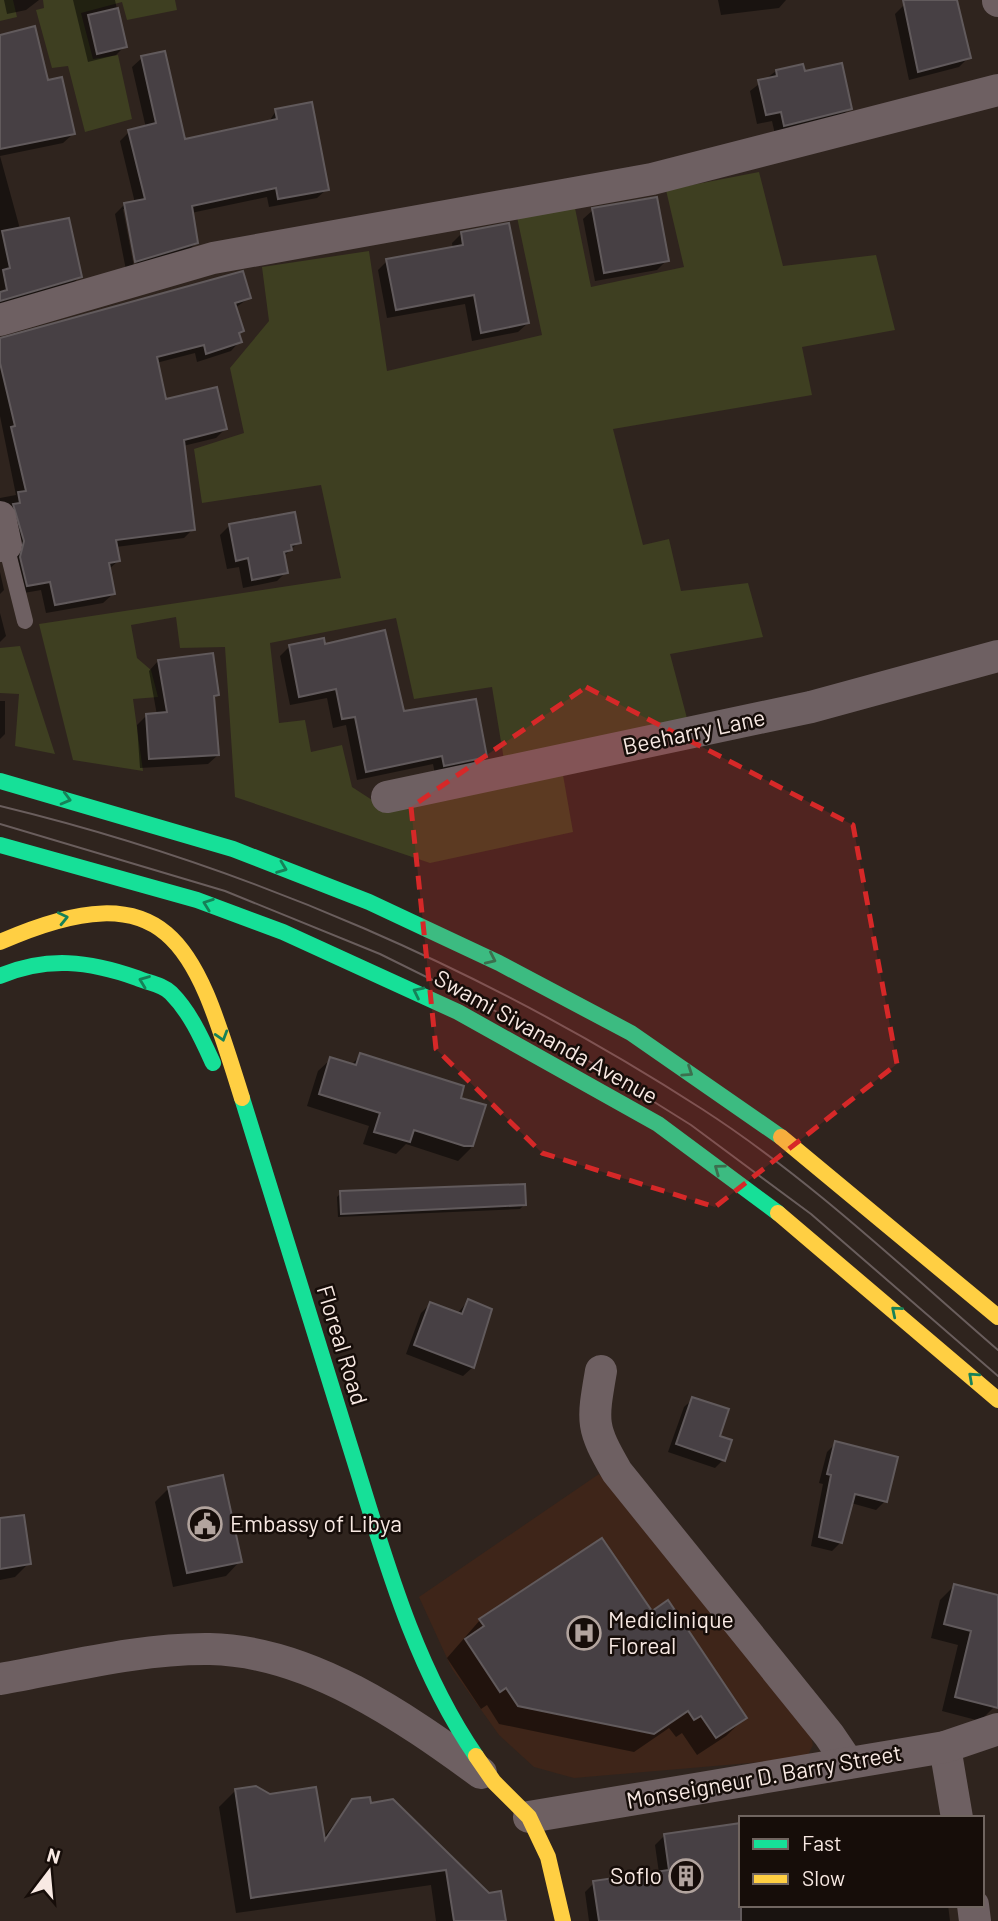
<svg xmlns="http://www.w3.org/2000/svg" width="998" height="1921" font-family="Barlow,sans-serif">
  <style>
    .built { fill: #3e2519 }
    .green { fill: #3e3f21 }
    .shadow { fill: #0007 }
    .building { fill: #474044; stroke: #615a5c; stroke-width: 2 }
    .lines { fill: none; stroke-linecap: round; stroke-linejoin: round }
    .lane { stroke: #6e6062; stroke-width: 16 }
    .street { stroke: #6e6062; stroke-width: 32 }
    .fast { stroke: #16e098; stroke-width: 16 }
    .slow { stroke: #ffcf43; stroke-width: 16 }
    .tram { stroke: #6a5e5d; stroke-width: 2 }
    .oneway { stroke: #168158 }
    .marked { fill: #d62828; fill-opacity: 0.2; stroke: #d62828; stroke-width: 5; stroke-dasharray: 14 9; stroke-linejoin: round }
    .labels { text-anchor: middle; stroke-width: 5; stroke-linejoin: round; paint-order: stroke }
    .street-label { font-size: 23px; fill: #f8e9e3; stroke: #160d09 }
    .poi-label { font-size: 23px; fill: #f8e9e3; stroke: #160d09; text-anchor: start }
  </style>
  <rect width="100%" height="100%" fill="#2f241e"/>
  <path class="built" d="M599,1474L808,1723L813,1745L808,1755L796,1759L574,1778L534,1767L499,1735L452,1669L419,1597Z"/>
  <g class="green">
    <path d="M0,0H13L17,17L0,21Z"/>
    <path d="M43,0H175L177,10L127,20L122,2L81,13L93,59L118,55L132,119L85,132L68,66L52,68L36,10L44,8Z"/>
    <path d="M759,172L783,266L876,255L895,330L802,347L812,395L613,429L643,545L669,539L681,591L748,583L763,637L670,654L688,722L504,760L492,687L414,699L396,618L270,643L279,723L305,720L311,752L342,745L352,787L386,809L563,775L573,832L430,863L235,797L225,647L180,648L176,617L131,625L137,658L151,670L158,697L133,699L143,771L73,760L39,624L341,578L321,485L202,503L194,449L244,433L230,368L269,321L262,267L369,251L387,371L542,335L517,217L575,208L591,287L684,267L666,190Z"/>
    <path d="M20,646L55,754L15,746L19,694L0,693V648Z"/>
  </g>
  <g class="shadow">
    <path d="M4,0H39L26,10L7,14Z"/>
    <path d="M73,0H115L125,46L116,55L88,62Z"/>
    <path d="M718,0H786L779,8L721,15Z"/>
    <path d="M920,0H955L969,57L959,67L909,80L895,14L905,4Z"/>
    <path d="M0,36L46,82L73,134L63,143L0,156L20,229L80,276L71,286L0,307Z"/>
    <path d="M142,58L184,141L268,123L276,111L327,189L317,198L269,207L267,197L191,213L196,243L187,252L137,266L127,209H123L134,267L126,270L115,214L124,205L135,203L120,141L129,132L146,128L132,67Z"/>
    <path d="M776,71L804,73L850,108L841,117L775,134L772,121L757,124L750,91Z"/>
    <path d="M593,210L667,260L657,270L595,281L583,219Z"/>
    <path d="M461,234L528,323L518,332L472,341L465,304L387,318L378,270L387,261L453,249L452,243Z"/>
    <path d="M249,298L235,308L242,331L238,335L240,341L231,351L197,362L195,353L156,363L165,401L225,429L216,438L183,446L193,529L184,538L116,547L118,561L108,570L113,594L103,603L46,613L41,590L18,594L0,512V498L16,495L0,416V338Z"/>
    <path d="M293,514L299,542L283,557L286,572L277,581L243,588L239,567L227,569L220,535L229,526Z"/>
    <path d="M0,572L4,590L0,594Z"/>
    <path d="M0,613L6,636L0,642Z"/>
    <path d="M290,646H324L403,713L485,756L476,766L435,774L433,764L357,780L346,725L333,728L327,698L290,705L280,656Z"/>
    <path d="M158,661L217,695L213,699L218,755L208,764L140,768L137,725L146,716L157,715L149,671Z"/>
    <path d="M0,701H5V734L0,739Z"/>
    <path d="M361,1055L459,1099L484,1106L471,1148L458,1161L406,1144L396,1154L363,1144L369,1126L307,1106L318,1071L331,1059L351,1065Z"/>
    <path d="M341,1193L524,1205L520,1209L338,1217L337,1197Z"/>
    <path d="M468,1301L473,1367L463,1376L406,1354L421,1313L430,1304L457,1314Z"/>
    <path d="M693,1399L718,1437L723,1460L715,1468L668,1452L684,1407Z"/>
    <path d="M836,1443L885,1501L876,1510L851,1503L841,1542L832,1551L811,1546L823,1484L819,1483L827,1452Z"/>
    <path d="M169,1488L240,1561L226,1576L173,1587L155,1502Z"/>
    <path d="M0,1520L29,1563L15,1577L0,1580Z"/>
    <path d="M954,1586L998,1597V1693L994,1707L980,1721L942,1711L958,1645L931,1638L940,1600Z"/>
    <path d="M651,1614L745,1718L726,1736L697,1755L682,1733L676,1737L669,1728L634,1752L499,1724L487,1705L481,1709L447,1658L480,1620Z"/>
    <path d="M235,1791L323,1838L353,1801L369,1805L393,1801L504,1921H436L431,1885L236,1913L219,1807Z"/>
    <path d="M664,1836L741,1905H948L950,1921H589L585,1892L594,1883L659,1873L655,1845Z"/>
  </g>
  <g class="building">
    <path d="M903,0H957L971,58L918,72Z"/>
    <path d="M118,8L127,47L97,54L88,15Z"/>
    <path d="M35,26L48,80L62,77L75,134L0,149V35Z"/>
    <path d="M165,51L185,139L277,119L275,109L312,102L329,190L278,199L276,188L192,206L198,243L135,262L124,203L145,199L128,130L156,123L141,56Z"/>
    <path d="M842,63L852,109L784,126L781,112L766,115L758,80L777,76L776,70L803,64L805,71Z"/>
    <path d="M657,197L669,261L604,273L592,208Z"/>
    <path d="M69,218L82,277L0,301V292L7,290L3,270L10,268L2,231Z"/>
    <path d="M509,223L529,323L481,333L474,295L396,310L386,259L463,245L461,232Z"/>
    <path d="M243,271L251,298L235,303L244,331L239,333L242,342L206,354L204,345L157,357L166,399L217,387L227,429L184,440L195,530L116,540L120,561L109,563L115,594L55,605L50,582L27,586L20,557L24,541L13,504L20,503L18,492L26,491L11,427L15,426L0,363V338Z"/>
    <path d="M295,512L301,543L291,545L292,550L284,552L288,573L252,580L248,558L236,561L229,524Z"/>
    <path d="M385,630L404,711L476,699L487,757L444,766L442,756L366,772L355,717L342,719L336,689L299,697L289,645L324,638L325,644Z"/>
    <path d="M213,653L219,695L214,696L219,755L149,759L146,714L167,712L158,660Z"/>
    <path d="M360,1053L464,1086L461,1098L486,1105L473,1146H464L414,1130L410,1142L374,1132L380,1113L319,1094L330,1057L356,1065Z"/>
    <path d="M525,1184L526,1205L341,1214L340,1191Z"/>
    <path d="M468,1299L492,1309L474,1368L414,1345L430,1302L462,1314Z"/>
    <path d="M692,1397L729,1409L720,1436L732,1440L725,1461L676,1444Z"/>
    <path d="M835,1441L898,1457L887,1502L855,1494L842,1543L819,1537L831,1475L827,1474Z"/>
    <path d="M223,1475L242,1562L187,1573L168,1487Z"/>
    <path d="M24,1515L31,1564L0,1569V1518Z"/>
    <path d="M602,1538L652,1611L668,1600L747,1718L716,1738L701,1716L694,1720L688,1711L654,1734L518,1706L506,1688L500,1692L465,1639L484,1626L479,1619Z"/>
    <path d="M954,1584L998,1595V1708L955,1697L971,1631L944,1624Z"/>
    <path d="M256,1786L270,1794L316,1787L325,1840L352,1799L370,1797L371,1803L393,1799L489,1893L501,1891L506,1921H454L446,1870L251,1898L235,1789Z"/>
    <path d="M741,1823V1921H599L593,1881L669,1870L664,1834Z"/>
  </g>
  <g class="lines">
    <path class="lane" d="M6,545L25,621"/>
    <g class="street">
      <path d="M998,0V1"/>
      <path d="M0,320L213,258L652,179L998,90"/>
      <path d="M0,517L6,545L0,546"/>
      <path d="M387,797L811,707L998,656"/>
      <path d="M601,1371C592,1423 591,1427 617,1472L829,1735L848,1763"/>
      <path d="M0,1679C68,1667 141,1648 210,1649C310,1651 404,1717 481,1773"/>
      <path d="M945,1747L957,1818"/>
      <path d="M529,1817L945,1747L998,1729"/>
      <path d="M973,1905L975,1921"/>
    </g>
    <g class="fast">
      <path d="M0,781L233,849L369,902L499,963L631,1033L781,1137"/>
      <path d="M0,845L197,900L283,932L458,1012L658,1124L778,1213"/>
      <path d="M0,976C47,956 89,961 137,978C148,983 162,984 171,993C190,1012 202,1039 213,1063"/>
      <path d="M242,1098C277,1213 313,1328 349,1443C383,1551 412,1663 476,1756"/>
    </g>
    <g class="slow">
      <path d="M0,942C175,865 196,952 242,1098"/>
      <path d="M781,1137L998,1317"/>
      <path d="M778,1213L998,1400"/>
      <path d="M476,1756L494,1782L529,1817L548,1857L563,1921"/>
    </g>
    <g class="tram">
      <path d="M0,806C248,866 488,971 702,1109C809,1178 902,1267 998,1350"/>
      <path d="M0,824L225,891L380,954L560,1043L691,1125L811,1214L998,1376"/>
    </g>
  </g>
  <defs><path id="oneway-chevron" d="M-2-3.5L2.5 0L-2 3.5" fill="none" stroke-width="1.6" stroke-linecap="round" stroke-linejoin="round" transform="scale(1.75)"/></defs>
  <g class="oneway">
    <use href="#oneway-chevron" transform="translate(66 799) rotate(15)"/>
    <use href="#oneway-chevron" transform="translate(282 868) rotate(21)"/>
    <use href="#oneway-chevron" transform="translate(208 904) rotate(-160)"/>
    <use href="#oneway-chevron" transform="translate(63 918) rotate(-13)"/>
    <use href="#oneway-chevron" transform="translate(491 959) rotate(25)"/>
    <use href="#oneway-chevron" transform="translate(144 981) rotate(-159)"/>
    <use href="#oneway-chevron" transform="translate(418 992) rotate(-154)"/>
    <use href="#oneway-chevron" transform="translate(222 1036) rotate(73)"/>
    <use href="#oneway-chevron" transform="translate(688 1072) rotate(34)"/>
    <use href="#oneway-chevron" transform="translate(719 1169) rotate(-144)"/>
    <use href="#oneway-chevron" transform="translate(896 1311) rotate(-140)"/>
    <use href="#oneway-chevron" transform="translate(973 1377) rotate(-138)"/>
  </g>
  <path class="marked" d="M586,687L853,825L897,1064L715,1207L542,1153L436,1049L411,807Z"/>
  <defs>
    <symbol id="civic-ring" viewBox="-11 -11 22 22"><circle r="9.5" fill="#160d09" stroke="#b2a49e" stroke-width="1.5"/><path d="M-.6-6.5H3V-4.5H.6V-3L4-1V1h2V6H-6V1h2V-1L-.6-3ZM-1.2 2.5V6h2.4V2.5Z" fill="#b2a49e"/></symbol>
    <symbol id="hospital-ring" viewBox="-11 -11 22 22"><circle r="9.5" fill="#160d09" stroke="#b2a49e" stroke-width="1.5"/><path d="M-5-5h3v3.5h4V-5h3V5h-3V1.5h-4V5h-3Z" fill="#b2a49e"/></symbol>
    <symbol id="building-ring" viewBox="-11 -11 22 22"><circle r="9.5" fill="#160d09" stroke="#b2a49e" stroke-width="1.5"/><path d="M-4-6H4V6H1V3H-1V6H-4ZM-2.5-4.3h1.7v1.8h-1.7ZM.8-4.3h1.7v1.8H.8ZM-2.5-1h1.7V.8h-1.7ZM.8-1h1.7V.8H.8Z" fill="#b2a49e"/></symbol>
  </defs>
  <g fill-rule="evenodd">
    <use href="#civic-ring" x="186" y="1505" width="38" height="38"/>
    <use href="#hospital-ring" x="565" y="1614" width="38" height="38"/>
    <use href="#building-ring" x="667" y="1857" width="38" height="38"/>
  </g>
  <g class="labels">
    <g class="street-label">
      <text transform="translate(694 732) rotate(-12)" y="8">Beeharry Lane</text>
      <text transform="translate(546 1037) rotate(29)" y="8">Swami Sivananda Avenue</text>
      <text transform="translate(342 1345) rotate(73)" y="8">Floreal Road</text>
      <text transform="translate(764 1777) rotate(-10)" y="8">Monseigneur D. Barry Street</text>
    </g>
    <g class="poi-label">
      <text x="230" y="1532">Embassy of Libya</text>
      <text x="608" y="1628">Mediclinique<tspan x="608" dy="26">Floreal</tspan></text>
      <text x="662" y="1884" text-anchor="end">Soflo</text>
    </g>
  </g>
  <rect x="739" y="1816" width="245" height="91" fill="#160d09" stroke="#706560" stroke-width="2"/>
  <rect x="753" y="1839" width="35" height="10" fill="#16e098" stroke="#706560" stroke-width="2"/>
  <text x="802" y="1851" font-size="21" fill="#f8e9e3">Fast</text>
  <rect x="753" y="1874" width="35" height="10" fill="#ffcf43" stroke="#706560" stroke-width="2"/>
  <text x="802" y="1886" font-size="21" fill="#f8e9e3">Slow</text>
  <g transform="translate(49 1872) rotate(16)" stroke="#160d09" stroke-width="5" paint-order="stroke">
  <path d="M0-5L12 26L0 18L-12 26Z" fill="#f8e9e3"/>
  <text y="-10" font-size="19" font-weight="bold" text-anchor="middle" fill="#f8e9e3">N</text>
  </g>
</svg>
